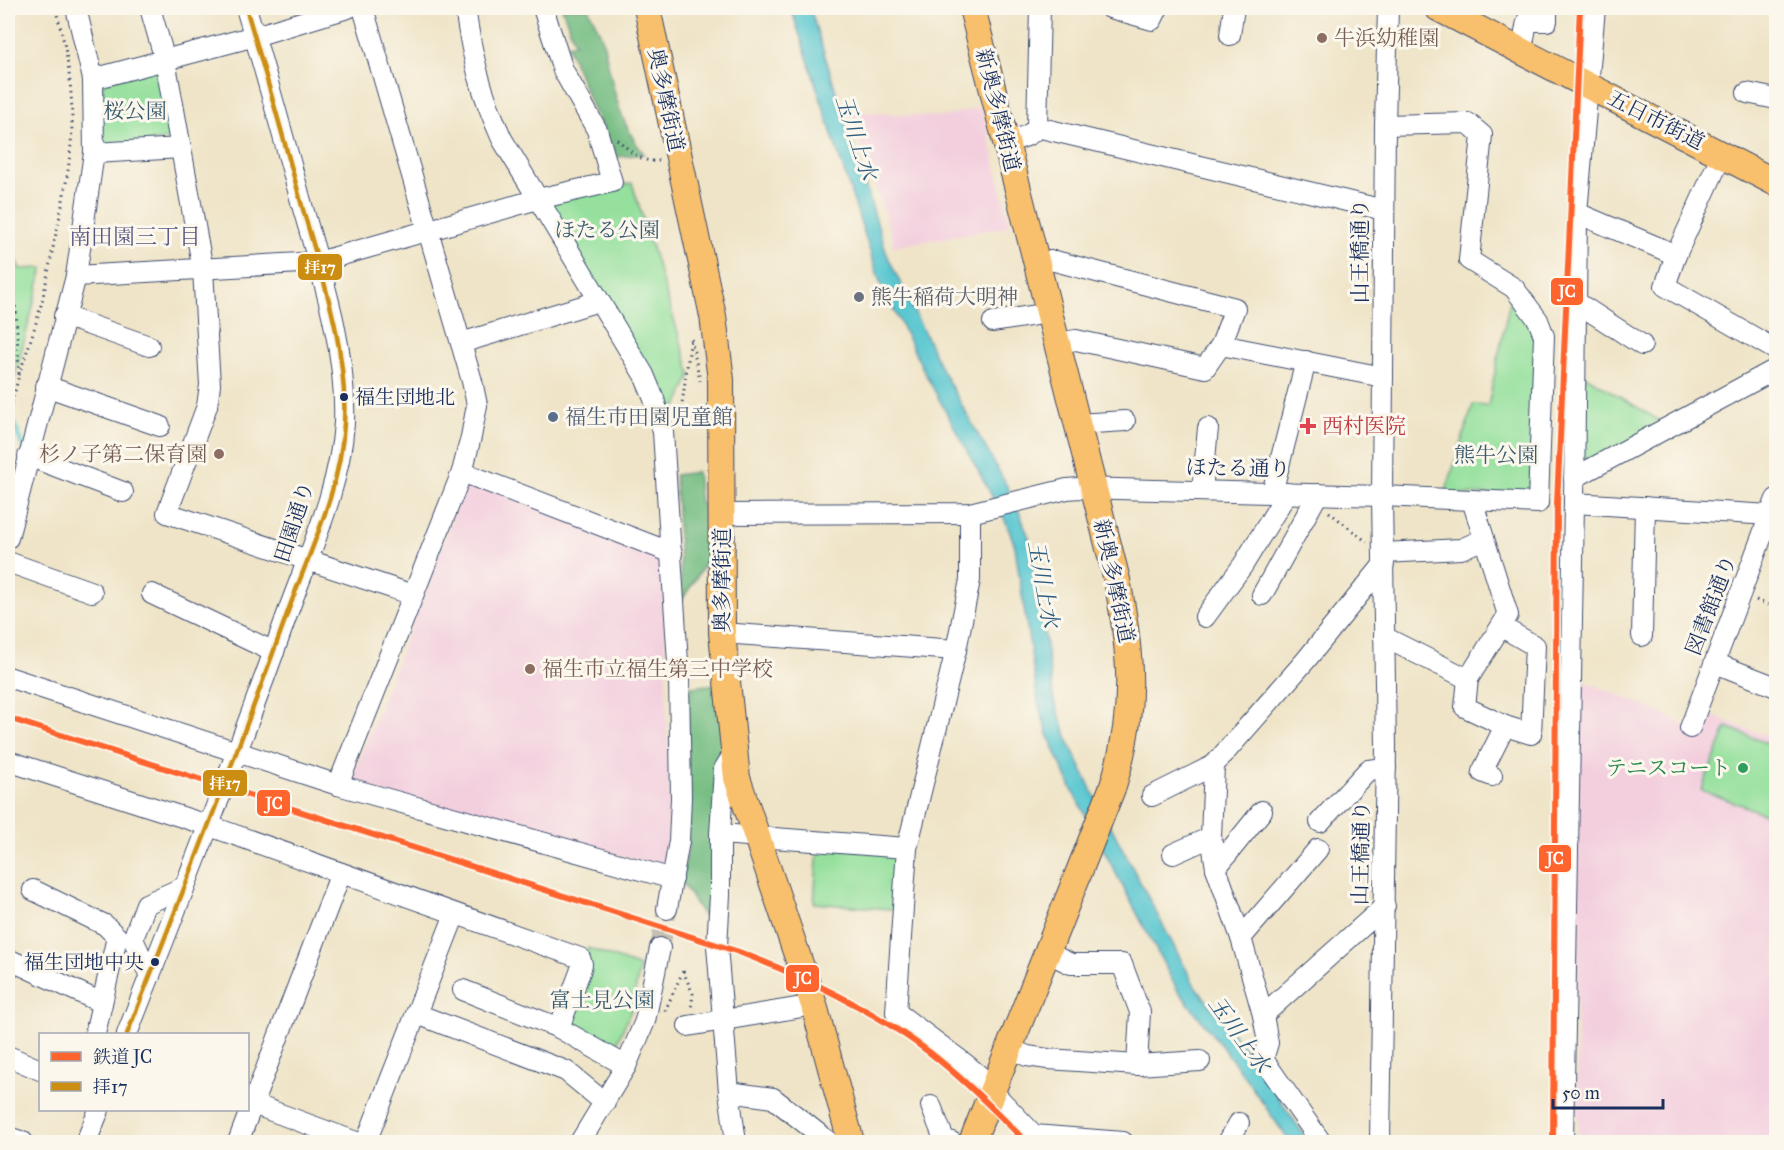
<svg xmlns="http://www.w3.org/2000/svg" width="1784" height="1150" font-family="'IM FELL Great Primer','Noto Serif JP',serif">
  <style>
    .built { fill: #f3cfde }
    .green { fill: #94e09c; stroke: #58887d; stroke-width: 1.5 }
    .forest { fill: #77be84; stroke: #497671; stroke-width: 1.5 }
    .water { fill: #5ac7d0; stroke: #3a7b97; stroke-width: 1.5 }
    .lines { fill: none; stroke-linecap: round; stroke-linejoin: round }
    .stream { stroke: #5ac7d0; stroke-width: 4.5 }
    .minor-tunnel { stroke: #c5c0b2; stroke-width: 20; stroke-dasharray: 20 10; stroke-linecap: butt }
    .minor-casing { stroke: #3b4a6e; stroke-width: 22 }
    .major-casing { stroke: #3b4a6e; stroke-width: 28 }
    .path { stroke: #3b4a6e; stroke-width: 3; stroke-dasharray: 1.5 4.5; stroke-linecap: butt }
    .minor { stroke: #fff; stroke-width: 20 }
    .major { stroke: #f8bf6c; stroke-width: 26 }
    .bus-1-casing { stroke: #fbf7ec; stroke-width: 9 }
    .bus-1 { stroke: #cb8e13; stroke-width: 4.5 }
    .rail-1-casing { stroke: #fbf7ec; stroke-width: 10 }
    .rail-1 { stroke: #fe642e; stroke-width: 6 }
    .education-dot { fill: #8d6e63; stroke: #fbf7ec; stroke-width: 2 }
    .worship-dot { fill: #6b7280; stroke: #fbf7ec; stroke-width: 2 }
    .bus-dot { fill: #1b2f5e; stroke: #fbf7ec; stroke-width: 2 }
    .service-dot { fill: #5c6f8a; stroke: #fbf7ec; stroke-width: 2 }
    .health-dot { fill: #e0444e; stroke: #fbf7ec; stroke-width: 2 }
    .leisure-dot { fill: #2e9e5b; stroke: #fbf7ec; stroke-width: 2 }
    .labels { text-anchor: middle; stroke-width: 6; stroke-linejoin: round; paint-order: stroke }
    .bus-label { font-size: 20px; fill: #1b2f5e; stroke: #fbf7ec; text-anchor: start }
    .education-label { font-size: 21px; fill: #785e54; stroke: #fbf7ec; text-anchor: start }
    .street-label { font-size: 21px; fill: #1b2f5e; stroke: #fbf7ec }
    .park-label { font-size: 21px; fill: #395b6e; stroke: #fbf7ec }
    .worship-label { font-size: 21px; fill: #5b616d; stroke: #fbf7ec; text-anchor: start }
    .service-label { font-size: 21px; fill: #4e5e75; stroke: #fbf7ec; text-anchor: start }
    .health-label { font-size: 21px; fill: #be3a42; stroke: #fbf7ec; text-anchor: start }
    .leisure-label { font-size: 21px; fill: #27864d; stroke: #fbf7ec; text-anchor: end }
    .water-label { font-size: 22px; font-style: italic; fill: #2e5d80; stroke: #fbf7ec }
    .neighbourhood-label { font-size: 22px; fill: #585884; stroke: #fbf7ec }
    .line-badge { stroke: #fbf7ec; stroke-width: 2 }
    .badge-label { font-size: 16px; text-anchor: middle; font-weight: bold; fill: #fff }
  </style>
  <rect width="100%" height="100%" fill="#fbf7ec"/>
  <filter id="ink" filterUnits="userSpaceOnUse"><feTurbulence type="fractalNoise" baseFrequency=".0167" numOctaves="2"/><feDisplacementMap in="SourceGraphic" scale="12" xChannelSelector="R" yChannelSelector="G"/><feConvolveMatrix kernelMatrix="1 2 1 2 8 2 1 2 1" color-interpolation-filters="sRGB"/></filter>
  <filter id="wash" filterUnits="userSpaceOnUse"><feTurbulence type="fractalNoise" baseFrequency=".008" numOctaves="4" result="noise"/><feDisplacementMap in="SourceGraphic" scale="24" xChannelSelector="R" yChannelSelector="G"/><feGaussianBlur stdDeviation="1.35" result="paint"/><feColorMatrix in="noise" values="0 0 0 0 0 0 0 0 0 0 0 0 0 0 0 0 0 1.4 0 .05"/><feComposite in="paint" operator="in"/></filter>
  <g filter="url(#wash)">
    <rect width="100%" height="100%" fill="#efe4c7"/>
    <g class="built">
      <path d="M982,107L1010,226L892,247L893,239L850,111L942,117Z"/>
      <path d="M471,482L657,554L663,560L669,804L665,867L355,785L352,778L465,486Z"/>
      <path d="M1581,680L1649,707L1695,731L1706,714L1776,739V1136L1766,1142H1578L1576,946Z"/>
    </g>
    <g class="green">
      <path d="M156,66L177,138L103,150L99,91L105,82Z"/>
      <path d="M632,183L691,375L667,428L544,201Z"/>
      <path d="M8,238L20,269L43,268L8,402Z"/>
      <path d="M1511,295L1539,315L1530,495L1445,494L1473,405L1488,406Z"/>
      <path d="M1584,375L1665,424L1586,467L1580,462Z"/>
      <path d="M1727,727L1776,747V818L1701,790Z"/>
      <path d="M818,846L899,854L902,910L814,903Z"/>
      <path d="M588,948L640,967L632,1008L614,1050L561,1020Z"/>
    </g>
    <g class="forest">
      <path d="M562,8H588C593,19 600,30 603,42C613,83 616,119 644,154L618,157L593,109L567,45L575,43Z"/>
      <path d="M697,472L700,504L710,505L708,559L682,600L675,475Z"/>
      <path d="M715,684L723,735L713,918L704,917L681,881L688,850L687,688Z"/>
    </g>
    <path class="water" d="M791,8H810L887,255L942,370L1007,486L1020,514L1031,543L1054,700L1070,745L1090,787L1195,986L1242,1045L1309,1142H1290L1237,1066L1177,989L1072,790L1049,737L1039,707L1017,561L1015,546L1005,520L927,377L880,282Z"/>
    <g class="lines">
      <g class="stream">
        <path d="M8,410L25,449"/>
        <path d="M8,414L24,449"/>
      </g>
    </g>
  </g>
  <g filter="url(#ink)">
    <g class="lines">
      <path class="minor-tunnel" d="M660,948L667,909"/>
      <defs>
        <g id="minor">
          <path d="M150,8L165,60L203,270L210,385L207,406L167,513L413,595"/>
          <path d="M465,8C472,57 481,93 502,139L644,375L654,399L663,432L679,678L681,798L679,841L667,909"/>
          <path d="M1110,8L1152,20L1158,8"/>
          <path d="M1230,35L1234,8"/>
          <path d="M1522,50L1527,21H1547V8"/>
          <path d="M93,79L255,36L348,8"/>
          <path d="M1747,93L1776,99"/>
          <path d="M1037,127L1384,210"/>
          <path d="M1006,142C1017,139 1031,137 1037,127L1040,8"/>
          <path d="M94,153L181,148"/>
          <path d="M1722,154L1676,255L1665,286L1776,350"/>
          <path d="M1577,213L1676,255"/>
          <path d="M1037,261H1055L1235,308L1221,345L1383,377"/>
          <path d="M76,276L318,262L538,199L612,182L597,130L563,70L543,8"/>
          <path d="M1576,302L1642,345"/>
          <path d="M64,316L149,346"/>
          <path d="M993,322L1049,313"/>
          <path d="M461,343L599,301"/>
          <path d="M1057,343L1076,340L1205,368L1221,345"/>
          <path d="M46,386L160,426"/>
          <path d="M1078,424L1125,421"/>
          <path d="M28,456L123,492"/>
          <path d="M462,472L672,553"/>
          <path d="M1574,478L1776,369"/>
          <path d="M1202,491L1208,428"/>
          <path d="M1272,493L1306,361"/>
          <path d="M1574,503L1770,515L1776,519"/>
          <path d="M970,513V580L956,650L907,848L896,1012L964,1063L994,1088"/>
          <path d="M722,514L970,513L1067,489L1079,488L1382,496L1538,503L1544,336L1538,320L1514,288L1469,260L1482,135L1468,123L1385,125"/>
          <path d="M8,538L76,276L94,153L93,79L76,8"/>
          <path d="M1384,553L1461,549L1484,539"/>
          <path d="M8,562L92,592"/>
          <path d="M1384,564L1306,660L1214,765L1211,837L1216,868L1241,938L1263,1015L1385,906"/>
          <path d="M152,594L274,652"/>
          <path d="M1262,595L1318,494"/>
          <path d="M1205,617L1243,565L1287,493"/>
          <path d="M722,633L956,650"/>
          <path d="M1642,636L1645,507"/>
          <path d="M1384,637L1468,679L1508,615L1472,500"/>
          <path d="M1715,663L1776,687"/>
          <path d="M8,677L338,785L673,879"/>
          <path d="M1468,679L1465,707L1505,726L1531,734L1535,646L1502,627"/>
          <path d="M1690,728L1776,499"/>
          <path d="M734,753L724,769L720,834V895L717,946L729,1092L773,1098L829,1142"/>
          <path d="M8,761L207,825L580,958L582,964L580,972L559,1028L626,1066"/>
          <path d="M1492,776L1482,772L1505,726"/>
          <path d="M338,785L462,472L471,437L477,405L472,381L363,8"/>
          <path d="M1152,796L1214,765"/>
          <path d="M1320,822L1368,770L1386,768"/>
          <path d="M720,834L907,848"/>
          <path d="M1173,854L1211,837"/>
          <path d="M1216,868L1262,811"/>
          <path d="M33,890L105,925L117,937L95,1034"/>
          <path d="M1241,938L1318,849"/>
          <path d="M1048,953L1071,964H1122L1140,1012L1137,1065"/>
          <path d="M8,959L102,1003"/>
          <path d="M150,976L133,939L146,904L184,887"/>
          <path d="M463,990L559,1028"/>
          <path d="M417,1014L566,1071L605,1103"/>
          <path d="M1263,1015L1268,1043L1263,1059L1321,1142"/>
          <path d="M688,1026L814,1005"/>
          <path d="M127,1034C182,893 239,752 289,609C311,549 340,487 344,423C347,350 322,275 302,205C284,139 266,73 246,8"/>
          <path d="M1009,1048L1027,1056L1048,1059L1137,1065L1200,1061"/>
          <path d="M8,1056L40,1070"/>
          <path d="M992,1091L1034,1135L1123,1142"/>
          <path d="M729,1092L736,1142"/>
          <path d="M253,1104L356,1142"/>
          <path d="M931,1106L944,1139L952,1142"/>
          <path d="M8,1137L23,1142"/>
          <path d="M86,1142L99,1110"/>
          <path d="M238,1142L341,873"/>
          <path d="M366,1142L455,914"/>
          <path d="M580,1142L626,1066L645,1021L660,948"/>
          <path d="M1228,1142L1239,1123"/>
          <path d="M1380,1142L1386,746L1382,496L1385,125L1388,8"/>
          <path d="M1563,1142L1574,503L1577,213L1595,8"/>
        </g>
        <g id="major">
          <path d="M647,8L713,316L721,380L722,633L737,778L814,1005L851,1142"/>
          <path d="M972,8L1117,580C1132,656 1136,711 1113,786L972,1142"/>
          <path d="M1438,8L1776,183"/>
        </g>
      </defs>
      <use href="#minor" class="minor-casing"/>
      <use href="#major" class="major-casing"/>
      <g class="path">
        <path d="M617,139C630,151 641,163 659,161"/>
        <path d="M8,271L16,310L19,375L8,419"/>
        <path d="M19,375C27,351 36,326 42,301C48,276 52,250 58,225C65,191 72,155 72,120C72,83 66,43 55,8"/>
        <path d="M679,426L691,338L700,381"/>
        <path d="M1329,512L1367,542"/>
        <path d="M1756,600L1776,608"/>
        <path d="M683,971L693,994L691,1009"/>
        <path d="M665,1011L683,971"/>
      </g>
      <use href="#minor" class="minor"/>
      <use href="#major" class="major"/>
      <defs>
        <path id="bus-1" d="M127,1034C182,895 237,755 287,614C309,552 341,490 344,423C348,349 322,276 302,206C284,140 266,74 246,8"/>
      </defs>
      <use href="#bus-1" class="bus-1-casing"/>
      <use href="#bus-1" class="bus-1"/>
      <defs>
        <g id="rail-1">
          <path d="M8,718L739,952C806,978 871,1008 929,1052C964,1079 995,1110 1026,1142"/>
          <path d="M1553,1142L1557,503L1580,8"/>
        </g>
      </defs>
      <use href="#rail-1" class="rail-1-casing"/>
      <use href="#rail-1" class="rail-1"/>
    </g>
  </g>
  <g class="education-dot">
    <circle cx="1322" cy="38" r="6"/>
    <circle cx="219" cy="454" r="6"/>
    <circle cx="530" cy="669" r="6"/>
  </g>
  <circle class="worship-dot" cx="859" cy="297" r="6"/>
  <g class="bus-dot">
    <circle cx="344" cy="397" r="5"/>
    <circle cx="155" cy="962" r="5"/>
  </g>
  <circle class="service-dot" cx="553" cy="417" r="6"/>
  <path class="health-dot" d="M1305 417h6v6h6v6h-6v6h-6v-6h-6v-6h6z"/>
  <circle class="leisure-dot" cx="1743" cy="768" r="6"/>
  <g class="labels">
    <g class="bus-label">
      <text x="355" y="404">福生団地北</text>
      <text x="144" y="969" text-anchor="end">福生団地中央</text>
    </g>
    <g class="education-label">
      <text x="1334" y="45">牛浜幼稚園</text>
      <text x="207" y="461" text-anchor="end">杉ノ子第二保育園</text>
      <text x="542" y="676">福生市立福生第三中学校</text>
    </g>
    <g class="street-label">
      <text transform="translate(666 100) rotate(78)" y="7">奥多摩街道</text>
      <text transform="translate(998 110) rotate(76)" y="7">新奥多摩街道</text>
      <text transform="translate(1656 120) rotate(27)" y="7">五日市街道</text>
      <text transform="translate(1360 251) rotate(-90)" y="7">山王橋通り</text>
      <text transform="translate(1238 468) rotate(1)" y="7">ほたる通り</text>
      <text transform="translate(294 522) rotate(-72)" y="7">田園通り</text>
      <text transform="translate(722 580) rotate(-90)" y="7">奥多摩街道</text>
      <text transform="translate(1114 581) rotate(78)" y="7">新奥多摩街道</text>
      <text transform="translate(1711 605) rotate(-69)" y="7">図書館通り</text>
      <text transform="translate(1361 853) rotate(-89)" y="7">山王橋通り</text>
    </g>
    <g class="park-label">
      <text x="135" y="118">桜公園</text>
      <text x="607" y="237">ほたる公園</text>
      <text x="1496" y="462">熊牛公園</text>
      <text x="602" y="1007">富士見公園</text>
    </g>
    <g class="worship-label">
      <text x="871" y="304">熊牛稲荷大明神</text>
    </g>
    <g class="service-label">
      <text x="565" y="424">福生市田園児童館</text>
    </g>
    <g class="health-label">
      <text x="1322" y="433">西村医院</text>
    </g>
    <g class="leisure-label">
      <text x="1731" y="775">テニスコート</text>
    </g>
    <g class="water-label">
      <text transform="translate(857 137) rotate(72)" y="8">玉川上水</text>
      <text transform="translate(1044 584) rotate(80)" y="8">玉川上水</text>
      <text transform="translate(1240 1034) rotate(54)" y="8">玉川上水</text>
    </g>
    <g class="neighbourhood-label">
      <text x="135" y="244">南田園三丁目</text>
    </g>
  </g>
  <g class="line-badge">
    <rect x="297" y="253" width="46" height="28" rx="6" fill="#cb8e13"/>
    <rect x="1550" y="277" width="34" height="29" rx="6" fill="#fe642e"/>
    <rect x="202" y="769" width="46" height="28" rx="6" fill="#cb8e13"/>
    <rect x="256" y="789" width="35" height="28" rx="6" fill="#fe642e"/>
    <rect x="1538" y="844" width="34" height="29" rx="6" fill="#fe642e"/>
    <rect x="785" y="964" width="35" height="29" rx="6" fill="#fe642e"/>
  </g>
  <g class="badge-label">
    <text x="320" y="273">拝17</text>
    <text x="1567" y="297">JC</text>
    <text x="225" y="789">拝17</text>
    <text x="274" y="809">JC</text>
    <text x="1555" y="864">JC</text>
    <text x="803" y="984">JC</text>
  </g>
  <rect width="1784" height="1150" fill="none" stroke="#fbf7ec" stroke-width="30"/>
  <rect x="39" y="1033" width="210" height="78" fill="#fbf7ec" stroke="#a1a7b3" stroke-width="1.5"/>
  <rect x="51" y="1052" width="30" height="9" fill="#fe642e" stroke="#a1a7b3" stroke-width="1.5"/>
  <text x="93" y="1063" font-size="18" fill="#1b2f5e">鉄道 JC</text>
  <rect x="51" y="1082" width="30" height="9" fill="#cb8e13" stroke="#a1a7b3" stroke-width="1.5"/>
  <text x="93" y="1093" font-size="18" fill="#1b2f5e">拝17</text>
  <path d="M1553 1099v9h110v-9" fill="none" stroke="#1b2f5e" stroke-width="3"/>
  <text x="1562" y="1099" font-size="18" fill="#1b2f5e" stroke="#fbf7ec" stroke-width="4.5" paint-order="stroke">50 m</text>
</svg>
